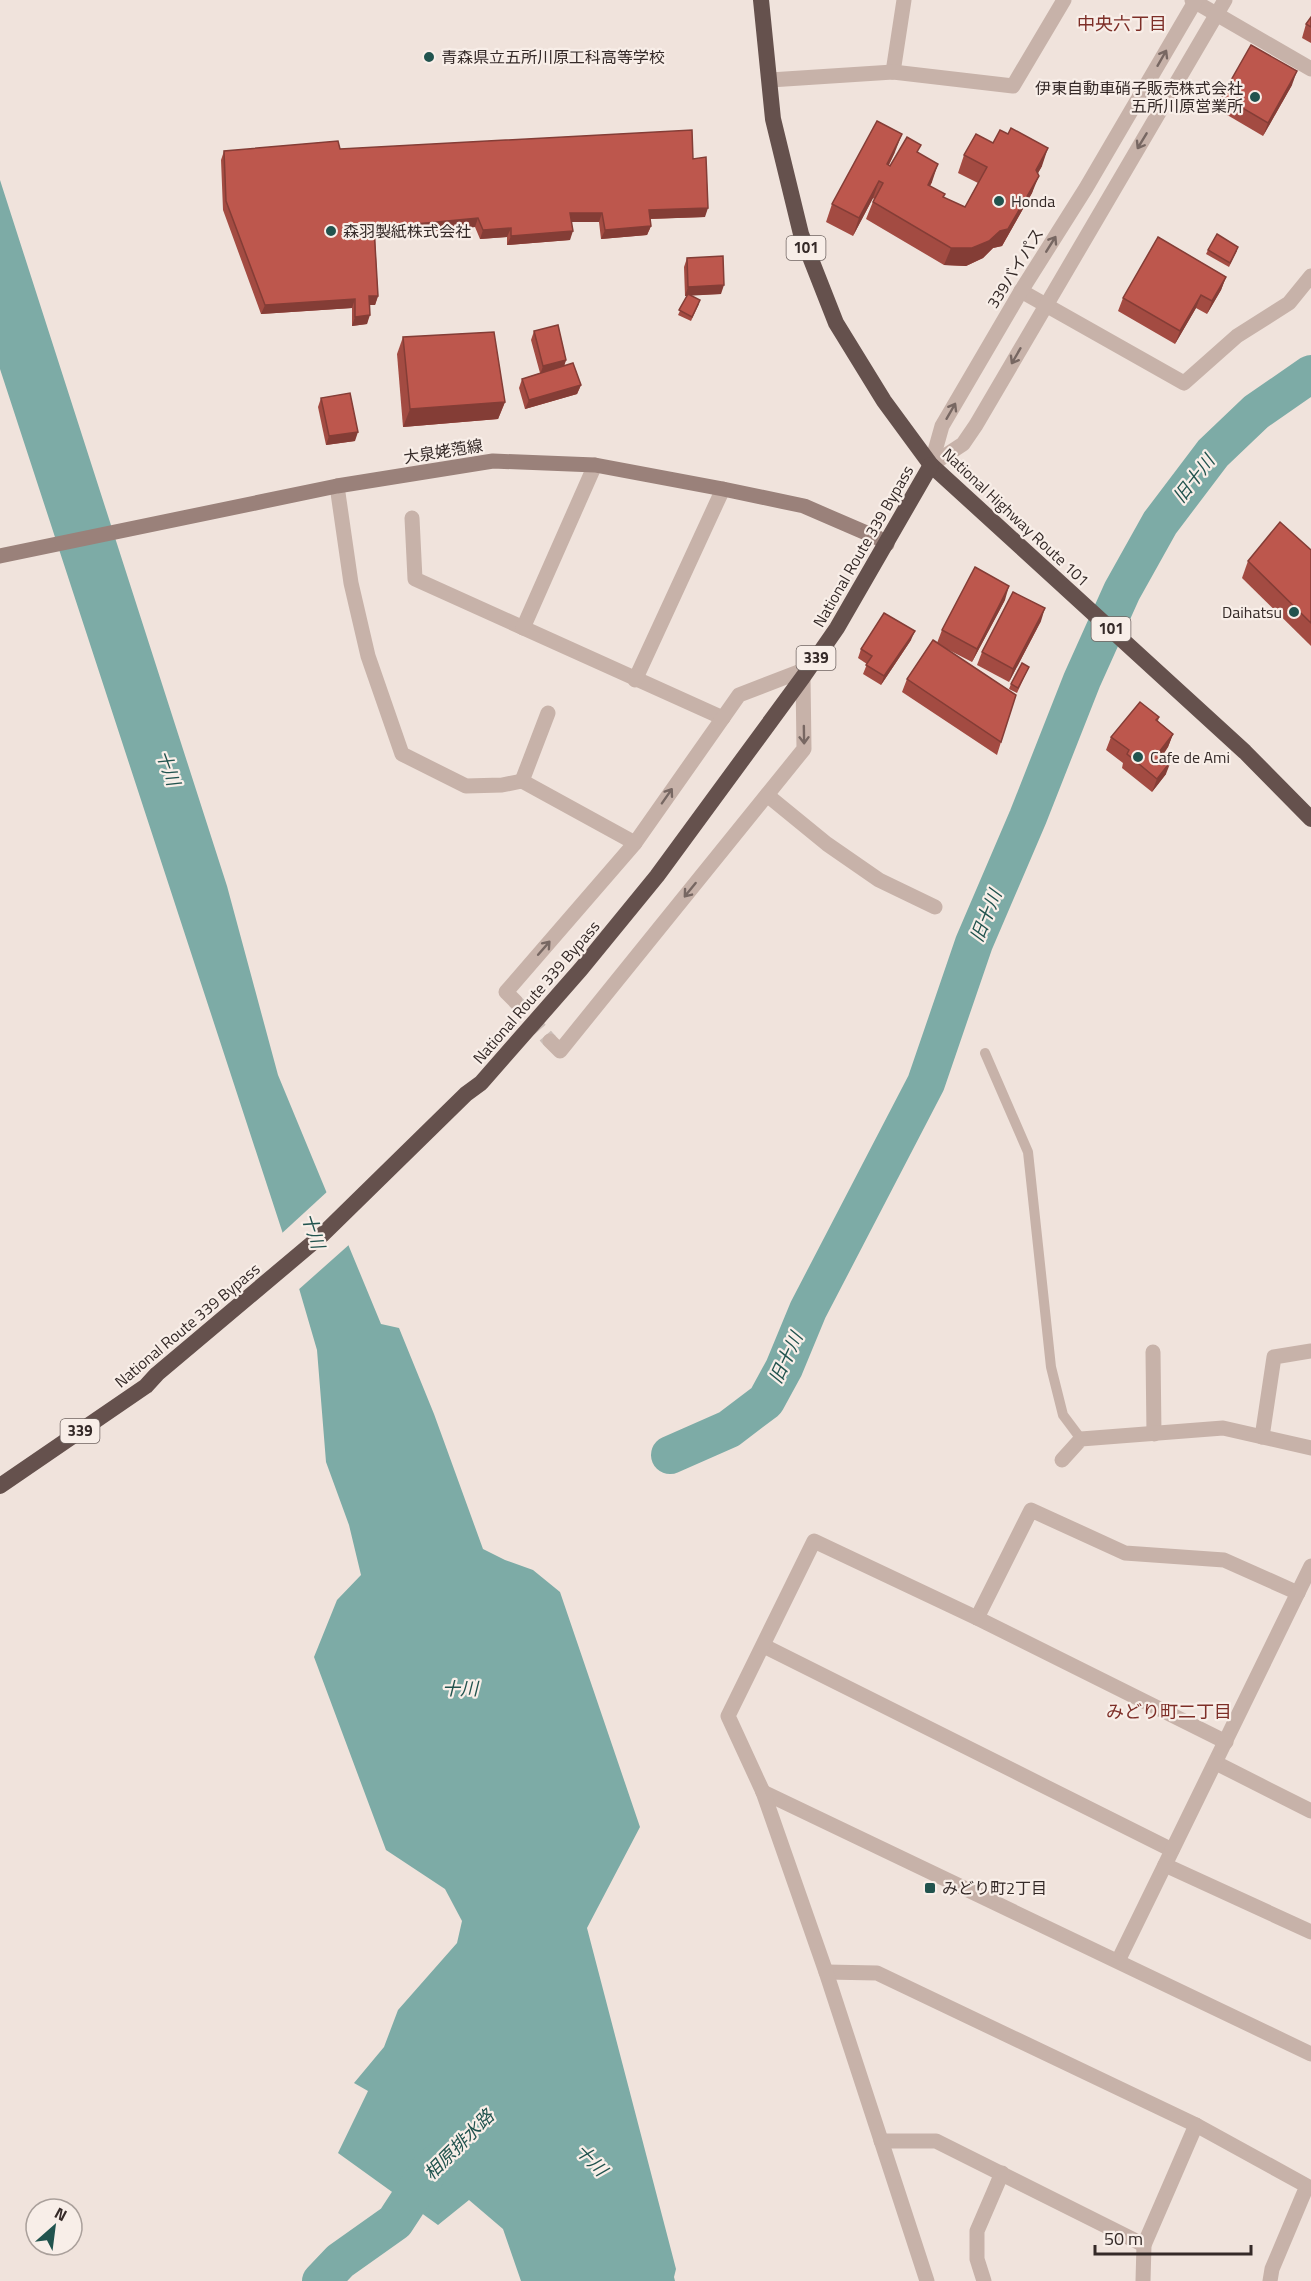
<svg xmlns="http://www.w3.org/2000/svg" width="1311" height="2281" font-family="'Titillium Web','Noto Sans JP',sans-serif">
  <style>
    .water { fill: #7daba6 }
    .pier { fill: #f0e3dc }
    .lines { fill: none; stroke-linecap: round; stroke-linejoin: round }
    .river { stroke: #7daba6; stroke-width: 38 }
    .minor-tunnel { stroke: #cbbeb8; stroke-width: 15; stroke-dasharray: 15 8; stroke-linecap: butt }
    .service { stroke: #c7b2a9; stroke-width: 10 }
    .minor { stroke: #c7b2a9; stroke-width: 15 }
    .tertiary { stroke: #c7b2a9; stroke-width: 15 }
    .secondary { stroke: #9a817a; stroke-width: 15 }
    .trunk { stroke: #65514d; stroke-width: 16 }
    .wall { fill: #a34b42 }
    .shaded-wall { fill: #843d36 }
    .building { fill: #bd574d; stroke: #843d36; stroke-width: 1.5 }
    .oneway { stroke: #776762 }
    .poi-dot { fill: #21534e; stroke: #f8eee8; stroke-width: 2 }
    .labels { text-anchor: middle; stroke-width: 4.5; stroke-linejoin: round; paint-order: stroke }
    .shield { fill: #f8eee8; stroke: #706562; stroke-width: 1.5 }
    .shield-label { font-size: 15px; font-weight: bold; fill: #352a28 }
    .poi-label { font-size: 16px; fill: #352a28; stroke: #f8eee8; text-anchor: start }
    .street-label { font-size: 16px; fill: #352a28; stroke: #f8eee8 }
    .neighbourhood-label { font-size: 18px; fill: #7d2e27; stroke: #f8eee8 }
    .water-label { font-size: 18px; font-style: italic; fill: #21534e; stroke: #f8eee8 }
  </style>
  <rect width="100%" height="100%" fill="#f0e3dc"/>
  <path class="water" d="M0,180L227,886L278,1075L381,1324L399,1328L434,1414L483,1549L505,1560L533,1570L560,1592L640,1827L587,1928L676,2269L674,2277L675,2281H521L503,2229L469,2200L438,2225L338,2153L368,2091L354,2083L384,2047L398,2010L457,1943L462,1921L445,1889L386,1850L314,1657L337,1600L361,1575L349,1525L326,1462L317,1350L284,1237L0,369Z"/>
  <path class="pier" d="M329,1190L351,1243L297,1291L280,1235Z"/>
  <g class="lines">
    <g class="river">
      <path d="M670,1455L729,1429L766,1401L784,1368L808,1310L926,1083L974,943L1028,817L1082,680L1122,591L1160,523L1213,453L1256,412L1311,374"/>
      <path d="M321,2281L340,2261L395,2222L429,2170L438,2162"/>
    </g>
    <path class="minor-tunnel" d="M515,1001L550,1041"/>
    <path class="service" d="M985,1053L1028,1152L1051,1367L1063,1415L1081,1439"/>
    <g class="minor">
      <path d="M1192,0L1311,69"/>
      <path d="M893,72L904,0"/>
      <path d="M770,80L893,72L1013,86L1064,0"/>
      <path d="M1021,291L1184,383L1237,336L1289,303L1311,276"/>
      <path d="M337,486L351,583L368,656L402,754L466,786L502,785L522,781L635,843"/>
      <path d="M412,518L415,579L723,718"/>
      <path d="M523,628L595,465"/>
      <path d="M635,680L723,489"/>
      <path d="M522,781L548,713"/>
      <path d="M767,795L827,844L879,880L935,907"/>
      <path d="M515,1001L506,992L635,843L739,695L809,668"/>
      <path d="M550,1041L560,1051L804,749L803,677"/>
      <path d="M1153,1352L1154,1434"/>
      <path d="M1262,1437L1274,1357L1311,1351"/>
      <path d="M1062,1460L1081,1439L1223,1428L1311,1448"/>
      <path d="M977,1618L1031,1510L1125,1553L1224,1560L1298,1593"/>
      <path d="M764,1646L1172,1850"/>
      <path d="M1216,1763L1311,1811"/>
      <path d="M763,1792L728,1716L814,1541L977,1618L1226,1742"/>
      <path d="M1165,1865L1311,1932"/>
      <path d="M1118,1961L1311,1566"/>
      <path d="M826,1972L877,1973L1196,2125L1307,2186L1272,2269L1270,2281"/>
      <path d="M881,2141H936L1144,2245"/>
      <path d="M984,2281L977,2259V2231L1002,2173"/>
      <path d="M1143,2281L1144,2245L1196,2125"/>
    </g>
    <g class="tertiary">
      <path d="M931,465L963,444L976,425L1225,0"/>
      <path d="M931,465L942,426L1021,291L1086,188L1196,0"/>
      <path d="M763,1792L1311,2054"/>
      <path d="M763,1792L826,1972L927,2281"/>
    </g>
    <path class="secondary" d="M0,556L337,486L493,461L595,465L723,489L804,506L878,538L887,544"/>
    <g class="trunk">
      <path d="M761,0L773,119L801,234L836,323L884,401L931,465L1245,752L1311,819"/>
      <path d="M0,1486L146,1386L157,1374L322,1235L466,1094L481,1083L581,969L657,876L803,677L837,628L931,465"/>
    </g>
  </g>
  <g class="wall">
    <path d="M1311,17V43L1302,38L1306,24Z"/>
    <path d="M1292,85L1263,136L1217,109L1222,96Z"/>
    <path d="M993,143L1042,166L1038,173L1032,193L1002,246L993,248L983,258L966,266L944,265L866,219L874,199L873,198L853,236L826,222L832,204L895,152L889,165L890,166L918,153L932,182L930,186L943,197L965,207L978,183L958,173L964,155Z"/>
    <path d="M340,149L693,159L705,217L650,219L651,226L647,235L601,239L599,222H571L570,240L507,245V237L480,239L475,227L375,236L378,296L375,305H370L367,324L352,326V308L261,314L223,210L221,160L224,151Z"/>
    <path d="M1208,250L1237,251L1229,267L1206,254Z"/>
    <path d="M687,258L721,294L691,295L699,304L691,321L678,315L687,296H685L684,267Z"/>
    <path d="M1226,277L1221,290L1207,314L1196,308L1175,344L1118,311L1123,298Z"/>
    <path d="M534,331L566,360L564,366L581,385L577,394L525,409L519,388L522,379L540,373L531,340Z"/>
    <path d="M403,337L505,402L498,419L403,427L397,354Z"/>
    <path d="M321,398L355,441L326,445L318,407Z"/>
    <path d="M1311,550V646L1242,578L1248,561Z"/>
    <path d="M1005,600L972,662L943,647L1001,742L997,755L902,692L907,679L937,643L942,630Z"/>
    <path d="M1041,621L1009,682L977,665L982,652Z"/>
    <path d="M911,640L881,685L863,674L867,664L858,658L861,649Z"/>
    <path d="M1029,667L1017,693L1009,689L1011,684Z"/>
    <path d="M1159,717L1158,721L1173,734L1168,747L1163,755L1166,774L1152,792L1122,768L1123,763L1106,750L1111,737Z"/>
  </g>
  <g class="shaded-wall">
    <path d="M1297,71L1292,85L1263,136L1268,123Z"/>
    <path d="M902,134L895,152L880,182L887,164Z"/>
    <path d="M1048,148L1042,166L1030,187L1036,170Z"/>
    <path d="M938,164L932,182L921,202L928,185Z"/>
    <path d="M1039,176L1032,193L1002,246L993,248L983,258L966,266L944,265L951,248Z"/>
    <path d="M879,181L873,198L853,236L859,218Z"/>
    <path d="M708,208L705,217L646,219L649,210Z"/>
    <path d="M570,213H602L599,222H567Z"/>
    <path d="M478,218L475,227L371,237L374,228Z"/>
    <path d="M651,226L647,235L601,239L605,230Z"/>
    <path d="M511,228L507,237L480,239L483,230Z"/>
    <path d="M573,231L570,240L507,245L511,236Z"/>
    <path d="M1226,277L1221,290L1207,314L1212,301Z"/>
    <path d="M724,285L721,294L685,296L688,287Z"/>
    <path d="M1201,295L1196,308L1175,344L1180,331Z"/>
    <path d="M369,296H378L375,305H366Z"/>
    <path d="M355,299L352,308L261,314L265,305Z"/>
    <path d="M370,315L367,324L352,326L355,317Z"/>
    <path d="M566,360L563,369L540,375L543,366Z"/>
    <path d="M581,385L577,394L525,409L529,400Z"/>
    <path d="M505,402L498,419L403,427L410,409Z"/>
    <path d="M358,432L355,441L326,445L329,436Z"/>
    <path d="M1009,586L1005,600L972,662L977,649Z"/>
    <path d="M1045,608L1041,621L1009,682L1013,669Z"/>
    <path d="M915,631L911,640L881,685L884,676Z"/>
    <path d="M1173,734L1168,747L1155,765L1159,752Z"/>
    <path d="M1171,761L1166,774L1152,792L1157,779Z"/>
  </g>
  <g class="building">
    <path d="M1311,17V27L1306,24Z"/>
    <path d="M1251,45L1297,71L1268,123L1222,96Z"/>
    <path d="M877,121L902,134L887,164L890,166L907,137L921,145L917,152L938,164L928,185L945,194L943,197L965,207L987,167L964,155L976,134L993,143L1000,130L1008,134L1011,128L1048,148L1036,170L1039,176L1008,229L1000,231L989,241L972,248H951L873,202L883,183L879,181L859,218L832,204Z"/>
    <path d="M692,130L693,159L706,157L708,208L649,210L651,226L605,230L602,213H570L573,231L511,236V228L483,230L478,218L374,228L378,296H369L370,315L355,317V299L265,305L226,201L224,151L338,141L340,149Z"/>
    <path d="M1217,234L1238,247L1230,263L1208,250Z"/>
    <path d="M1158,237L1226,277L1212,301L1201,295L1180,331L1123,298Z"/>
    <path d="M723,256L724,285L688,287L687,258Z"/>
    <path d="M688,294L700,300L692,317L679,310Z"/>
    <path d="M558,325L566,360L543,366L534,331Z"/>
    <path d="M494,332L505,402L410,409L403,337Z"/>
    <path d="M573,363L581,385L529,400L522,379Z"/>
    <path d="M350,393L358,432L329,436L321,398Z"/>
    <path d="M1280,522L1311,550V623L1248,561Z"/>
    <path d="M975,567L1009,586L977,649L942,630Z"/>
    <path d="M1013,592L1045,608L1013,669L982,652Z"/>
    <path d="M884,613L915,631L884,676L866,665L872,656L861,649Z"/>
    <path d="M933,640L1016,695L1001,742L907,679Z"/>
    <path d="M1022,663L1029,667L1018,688L1011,684Z"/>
    <path d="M1140,702L1159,717L1156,720L1173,734L1159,752L1171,761L1157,779L1127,754L1129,750L1111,737Z"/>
  </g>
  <defs><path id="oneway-shaft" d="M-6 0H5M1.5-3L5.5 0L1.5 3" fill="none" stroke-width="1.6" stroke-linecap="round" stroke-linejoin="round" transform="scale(1.5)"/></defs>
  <g class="oneway">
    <use href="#oneway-shaft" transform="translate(1162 58) rotate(-60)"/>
    <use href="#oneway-shaft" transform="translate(1142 141) rotate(121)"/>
    <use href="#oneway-shaft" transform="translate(1051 244) rotate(-58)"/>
    <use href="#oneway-shaft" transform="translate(1016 356) rotate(120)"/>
    <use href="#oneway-shaft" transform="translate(951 411) rotate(-60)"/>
    <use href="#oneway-shaft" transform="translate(804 735) rotate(89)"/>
    <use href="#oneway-shaft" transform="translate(667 796) rotate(-55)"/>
    <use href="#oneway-shaft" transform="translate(690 890) rotate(129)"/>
    <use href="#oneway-shaft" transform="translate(544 948) rotate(-49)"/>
  </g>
  <g class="poi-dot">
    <circle cx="429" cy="57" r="6"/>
    <circle cx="1255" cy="97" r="6"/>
    <circle cx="999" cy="201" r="6"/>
    <circle cx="331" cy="231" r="6"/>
    <circle cx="1294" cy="612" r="6"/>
    <circle cx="1138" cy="757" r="6"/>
    <rect x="924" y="1882" width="12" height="12" rx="3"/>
  </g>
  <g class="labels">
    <g class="shield">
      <rect x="786.5" y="236" width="39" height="24" rx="4.5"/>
      <rect x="1091.5" y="617" width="39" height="24" rx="4.5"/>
      <rect x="796.5" y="646" width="39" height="24" rx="4.5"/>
      <rect x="60.5" y="1419" width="39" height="24" rx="4.5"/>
    </g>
    <g class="shield-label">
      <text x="806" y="253">101</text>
      <text x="1111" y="634">101</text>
      <text x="816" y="663">339</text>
      <text x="80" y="1436">339</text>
    </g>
    <g class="poi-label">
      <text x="441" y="63">青森県立五所川原工科高等学校</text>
      <text x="1243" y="94" text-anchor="end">伊東自動車硝子販売株式会社<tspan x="1243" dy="18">五所川原営業所</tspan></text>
      <text x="1011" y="207">Honda</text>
      <text x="343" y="237">森羽製紙株式会社</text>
      <text x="1282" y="618" text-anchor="end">Daihatsu</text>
      <text x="1150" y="763">Cafe de Ami</text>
      <text x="942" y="1894">みどり町2丁目</text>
    </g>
    <g class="street-label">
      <text transform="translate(1015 268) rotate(-58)" y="6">339バイパス</text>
      <text transform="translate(443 451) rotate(-9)" y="6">大泉姥萢線</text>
      <text transform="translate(1016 517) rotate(43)" y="6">National Highway Route 101</text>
      <text transform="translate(863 546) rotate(-60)" y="6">National Route 339 Bypass</text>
      <text transform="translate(536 992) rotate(-49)" y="6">National Route 339 Bypass</text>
      <text transform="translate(187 1325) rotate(-40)" y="6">National Route 339 Bypass</text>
    </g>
    <g class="neighbourhood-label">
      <text x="1122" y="30">中央六丁目</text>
      <text x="1169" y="1718">みどり町二丁目</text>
    </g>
    <g class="water-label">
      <text transform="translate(1194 479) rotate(-52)" y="6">旧十川</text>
      <text transform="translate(168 768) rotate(70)" y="6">十川</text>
      <text transform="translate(986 916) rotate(-68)" y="6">旧十川</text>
      <text transform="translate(313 1231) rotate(72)" y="6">十川</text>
      <text transform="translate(786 1358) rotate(-65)" y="6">旧十川</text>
      <text x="460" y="1695">十川</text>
      <text transform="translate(459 2145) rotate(-45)" y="6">相原排水路</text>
      <text transform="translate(591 2160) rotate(46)" y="6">十川</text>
    </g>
  </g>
  <g transform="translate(54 2227) rotate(28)"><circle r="28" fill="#f8eee8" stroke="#aaa09b" stroke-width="1.5"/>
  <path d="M0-4.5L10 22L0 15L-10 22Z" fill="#21534e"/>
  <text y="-9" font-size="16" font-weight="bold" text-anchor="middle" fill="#352a28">N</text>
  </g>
  <path d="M1095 2245v9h156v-9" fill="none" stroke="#352a28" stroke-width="3"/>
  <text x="1104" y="2245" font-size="18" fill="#352a28" stroke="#f8eee8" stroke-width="4.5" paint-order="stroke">50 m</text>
</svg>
